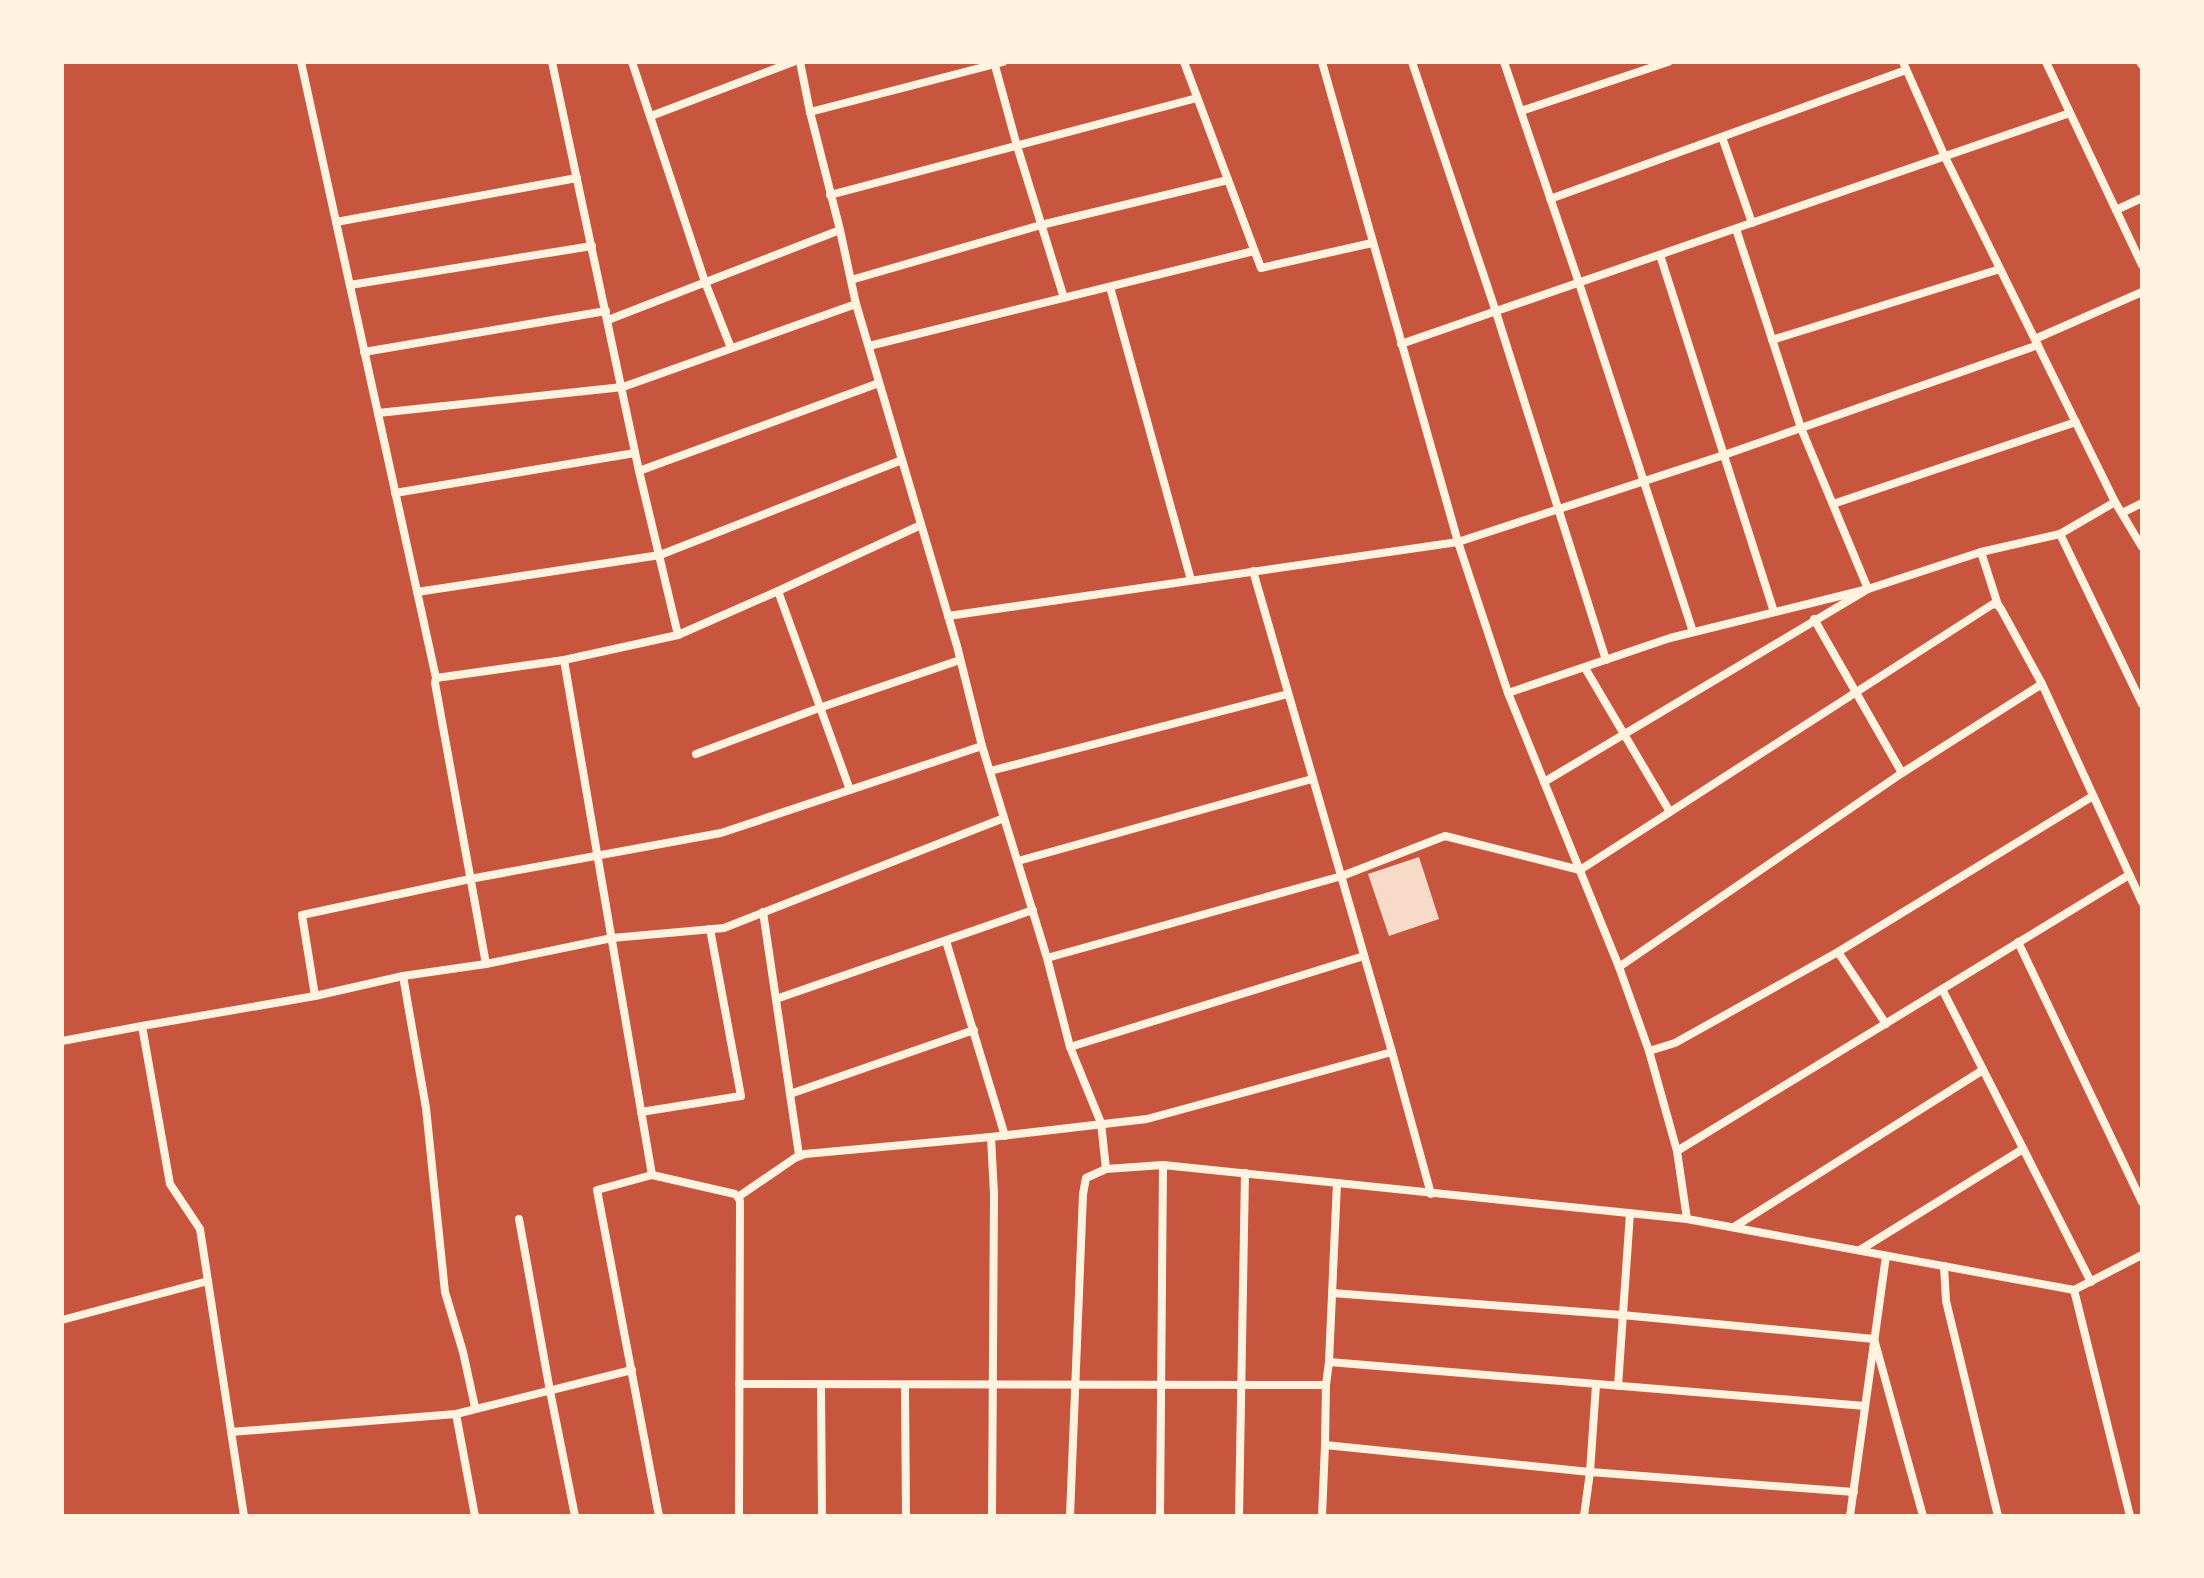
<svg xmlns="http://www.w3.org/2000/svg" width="2204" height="1578" font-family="'Fira Sans Condensed',sans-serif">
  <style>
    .building { fill: #f7dbc8 }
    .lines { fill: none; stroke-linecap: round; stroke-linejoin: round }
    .minor { stroke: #fff3e0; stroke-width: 8 }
  </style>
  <rect width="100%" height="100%" fill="#c8553d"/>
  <path class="building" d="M1419,857L1439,919L1389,936L1368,874Z"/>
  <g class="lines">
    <g class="minor">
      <path d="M301,62L336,222"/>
      <path d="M552,62L639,471L678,635L564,660L652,1175"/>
      <path d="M632,62L705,282L731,348"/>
      <path d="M800,62L810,112L840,230"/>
      <path d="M994,62L1017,146L1064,298"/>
      <path d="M1184,62L1261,268L1372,243"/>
      <path d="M1322,62L1458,542L1508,693L1619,967L1649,1051L1677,1151"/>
      <path d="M1412,62L1496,312L1606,660"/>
      <path d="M1504,62L1579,283L1693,632"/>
      <path d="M1903,62L1945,157L2115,502L2060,534L2142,704"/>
      <path d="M2046,62L2142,265"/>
      <path d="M2140,62L2142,65"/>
      <path d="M1521,111L1668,62"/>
      <path d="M810,112L1003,62"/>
      <path d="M651,116L793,62"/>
      <path d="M1722,137L1752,223"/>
      <path d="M830,195L1197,98"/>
      <path d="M1550,199L1906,70"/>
      <path d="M2116,210L2142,198"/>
      <path d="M1660,255L1774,612"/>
      <path d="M851,280L1041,225L1228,180"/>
      <path d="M350,285L592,246"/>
      <path d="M1110,287L1191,580"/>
      <path d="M608,320L840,230L856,304"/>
      <path d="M2035,339L2142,292"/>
      <path d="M1772,340L2000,269"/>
      <path d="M1401,344L2070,113"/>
      <path d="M869,346L1254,251"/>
      <path d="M364,352L606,311"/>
      <path d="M378,413L623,387L856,304L957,646L982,746L1047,958L1070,1047L1101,1123L1106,1169"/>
      <path d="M639,471L879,383"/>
      <path d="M395,493L635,453"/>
      <path d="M2115,502L2142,547"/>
      <path d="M1833,504L2076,422"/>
      <path d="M2122,513L2142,503"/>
      <path d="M1981,552L1998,605"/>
      <path d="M1253,571L1392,1052L1431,1194"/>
      <path d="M778,591L850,790"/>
      <path d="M417,592L660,555L902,460"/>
      <path d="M948,616L1458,542L1724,455L2038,345"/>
      <path d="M1814,619L1902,773"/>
      <path d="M678,635L778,591L921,525"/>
      <path d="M1585,668L1670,812"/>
      <path d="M436,678L336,222L577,178"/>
      <path d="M1508,693L1670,638L1868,589L1801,428L1736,229"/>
      <path d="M696,754L819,708L960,660"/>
      <path d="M990,771L1288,694"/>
      <path d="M1544,782L1868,589L1981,552L2060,534"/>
      <path d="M1018,861L1312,779"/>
      <path d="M763,912L799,1155"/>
      <path d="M946,941L1005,1136"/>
      <path d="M2018,942L2142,1202"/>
      <path d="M1838,952L1886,1024"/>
      <path d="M1047,958L1342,876L1445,836L1580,870L1993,604L1998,605L2001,609L2042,684"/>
      <path d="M486,964L435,683L436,678L564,660"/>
      <path d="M1619,967L1902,773L2042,684L2142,902"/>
      <path d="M403,976L426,1108L445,1292L463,1352L475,1407"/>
      <path d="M1942,989L2091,1282"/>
      <path d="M315,996L302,915L470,879L721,833L982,746"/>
      <path d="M776,999L1033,910"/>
      <path d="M62,1041L142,1026"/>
      <path d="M1070,1047L1364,956"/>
      <path d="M1649,1051L1675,1043L1838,952L2093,796"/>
      <path d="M790,1094L974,1030"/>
      <path d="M641,1112L741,1096L710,929"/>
      <path d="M991,1137L994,1194L992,1516"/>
      <path d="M738,1197L795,1158L805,1154L991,1137L1147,1119L1392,1052"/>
      <path d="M738,1197L740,1201L739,1516"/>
      <path d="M519,1219L550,1391L575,1516"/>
      <path d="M1687,1219L1677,1151L2129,875"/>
      <path d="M1734,1227L1983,1070"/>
      <path d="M1860,1250L2023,1149"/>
      <path d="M1944,1266L1946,1301L1998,1516"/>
      <path d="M2074,1290L2142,1255"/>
      <path d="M1332,1293L1622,1315L1874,1339L1923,1516"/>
      <path d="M62,1320L208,1281"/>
      <path d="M1329,1362L1865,1406"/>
      <path d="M739,1384L1326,1385L1329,1362L1337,1183"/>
      <path d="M821,1385L822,1516"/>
      <path d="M905,1385L906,1516"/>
      <path d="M1326,1385L1325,1445L1590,1472L1854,1492"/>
      <path d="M1618,1386L1630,1213"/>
      <path d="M231,1432L456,1414"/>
      <path d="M244,1516L200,1229L170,1184L142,1026L315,996L403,976L486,964L612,938L724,928L1004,818"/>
      <path d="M475,1516L456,1414L632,1370"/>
      <path d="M659,1516L597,1190L652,1175L735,1194L738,1197"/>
      <path d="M1070,1516L1083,1194L1086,1178L1106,1169L1163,1165L1687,1219L2074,1290L2130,1516"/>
      <path d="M1160,1516L1163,1165"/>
      <path d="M1239,1516L1245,1173"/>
      <path d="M1322,1516L1325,1445"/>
      <path d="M1584,1516L1590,1472L1596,1385"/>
      <path d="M1850,1516L1886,1256"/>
    </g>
  </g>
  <rect width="2204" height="1578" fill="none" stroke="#fff3e0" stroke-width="128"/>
</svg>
